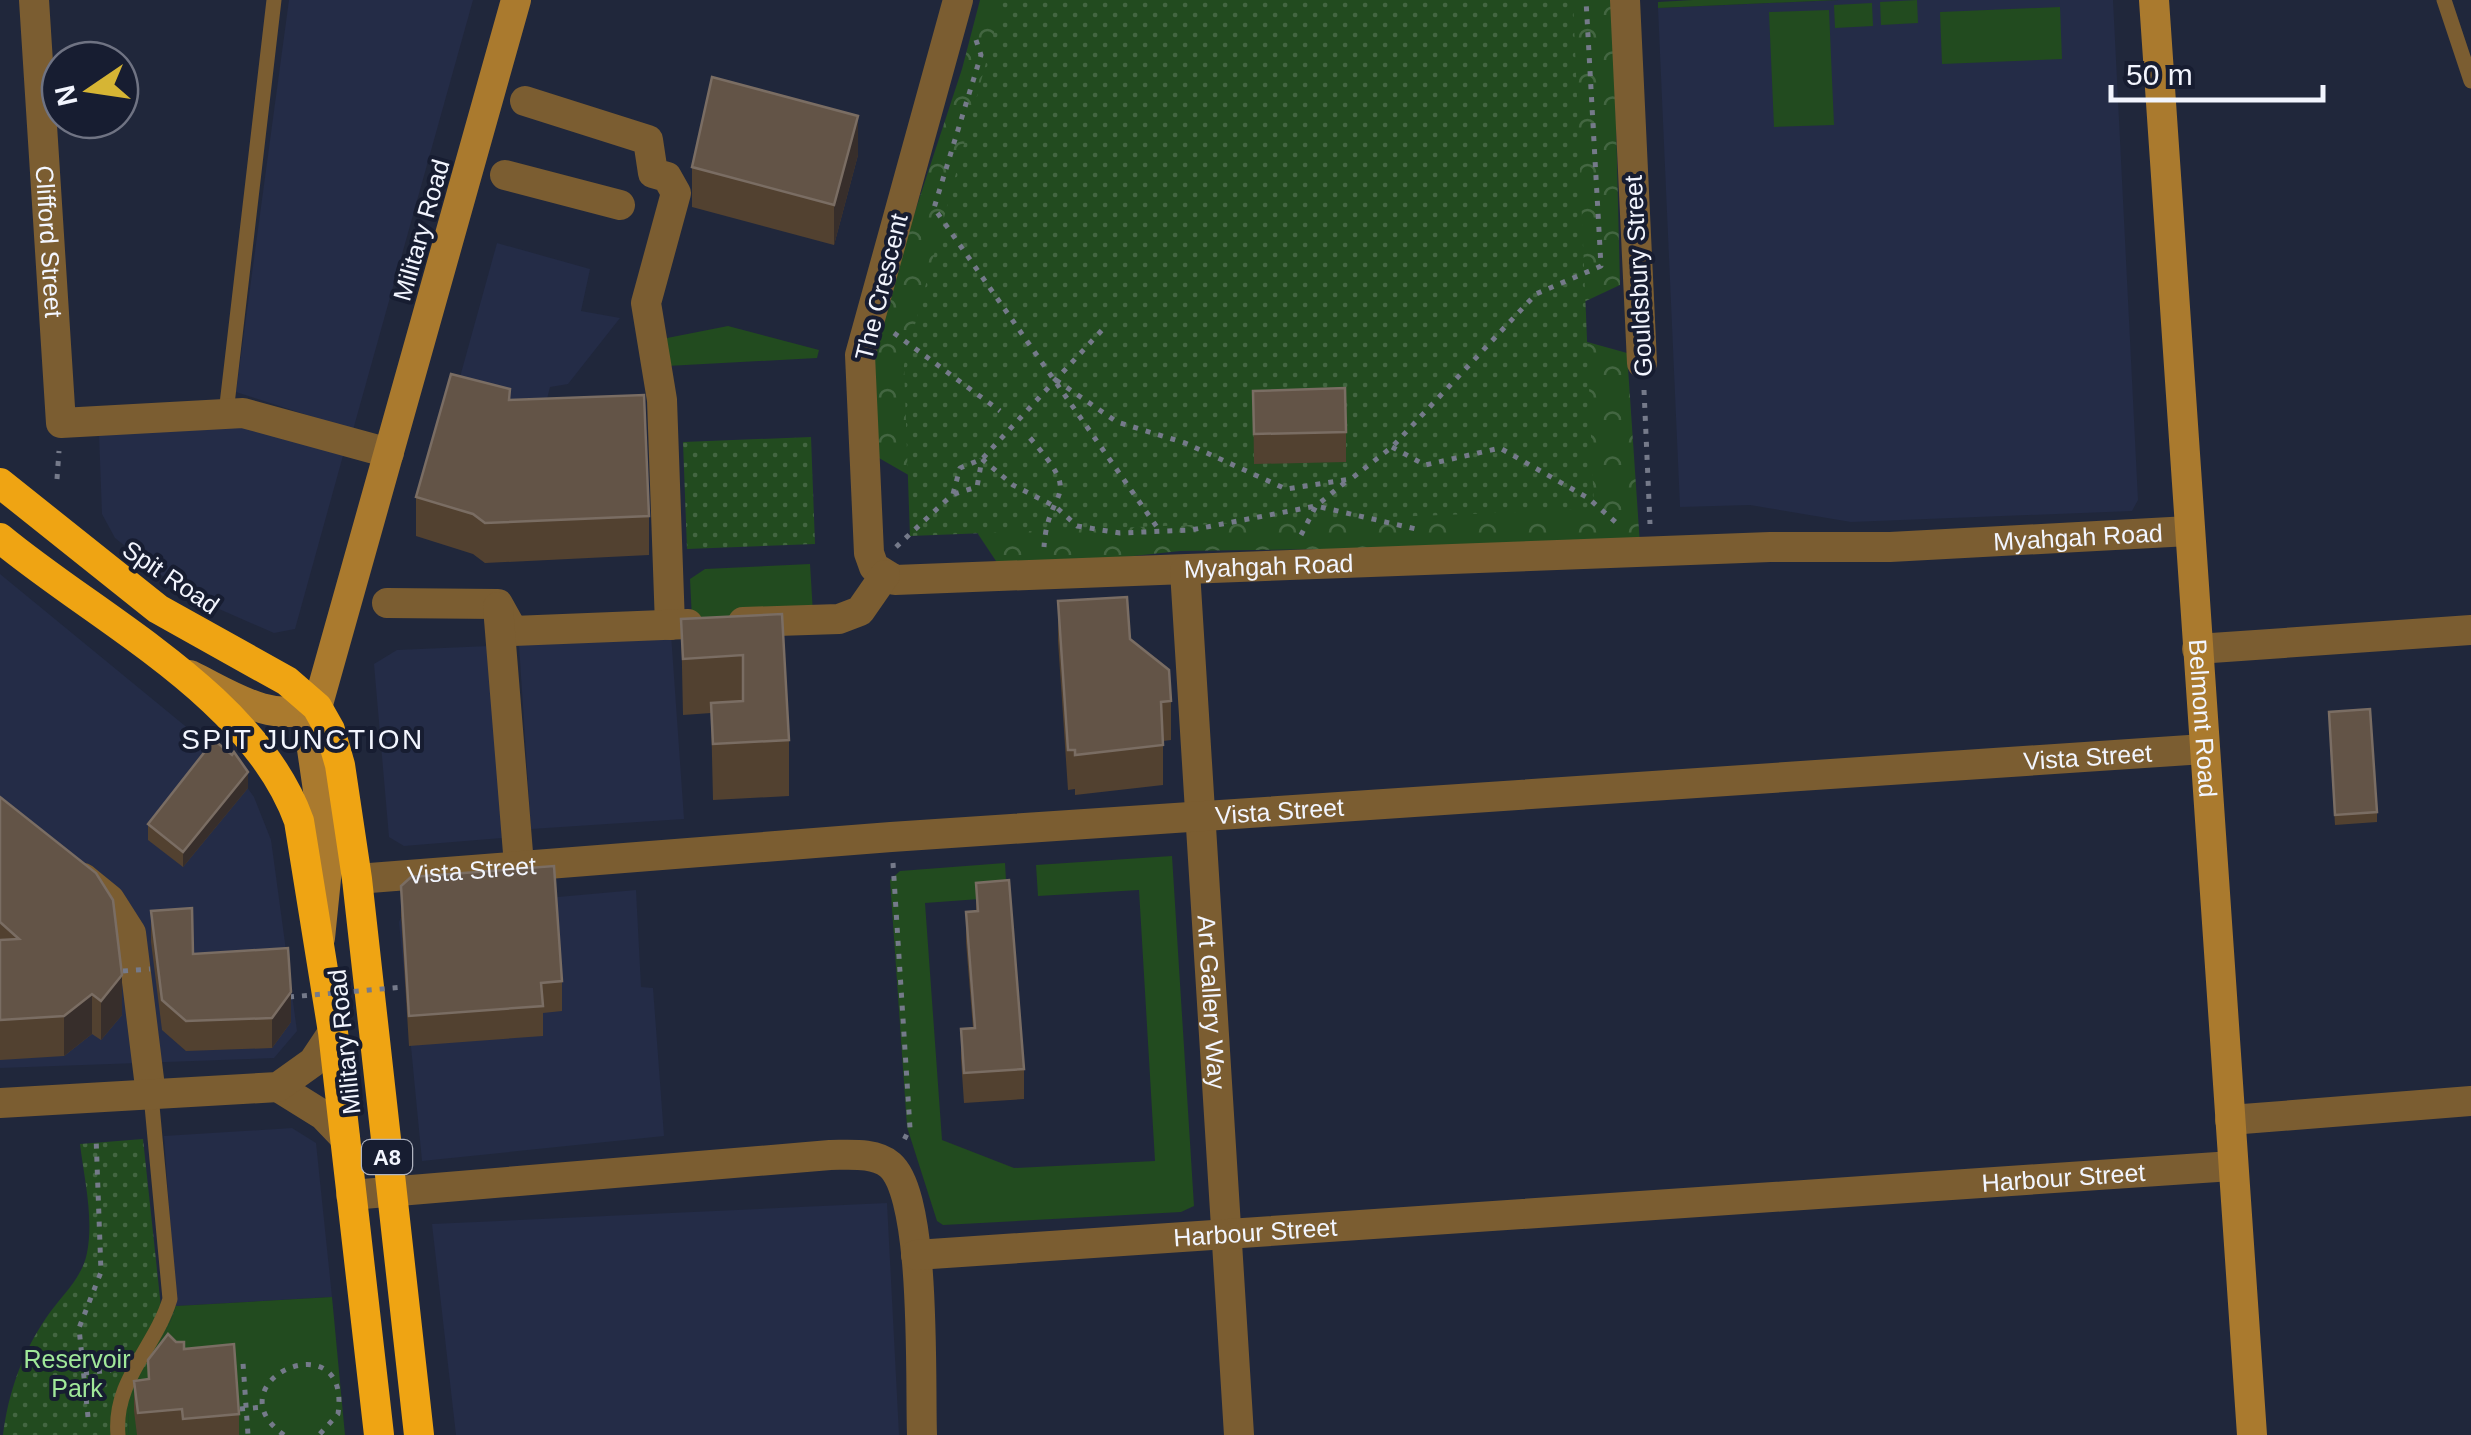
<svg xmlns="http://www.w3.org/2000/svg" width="2471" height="1435" font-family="Arial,sans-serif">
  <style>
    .built { fill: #242c47 }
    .green { fill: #224b1f }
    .forest { fill: url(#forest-crowns) }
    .park { fill: url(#park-dots) }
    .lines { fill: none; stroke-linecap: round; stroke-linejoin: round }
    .path { stroke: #757a8a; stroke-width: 5; stroke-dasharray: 5 8; stroke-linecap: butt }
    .lane { stroke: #7b5d31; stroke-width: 15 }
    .street { stroke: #7b5d31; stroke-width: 30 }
    .secondary { stroke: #aa7a2e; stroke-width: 30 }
    .highway { stroke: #efa413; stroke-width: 30 }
    .path-bridge { stroke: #757a8a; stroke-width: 5; stroke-dasharray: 5 8; stroke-linecap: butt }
    .wall { fill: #524130 }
    .shaded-wall { fill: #372e2b }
    .building { fill: #635447; stroke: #7a6d63; stroke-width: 2.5 }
    .labels { text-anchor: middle; stroke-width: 8; stroke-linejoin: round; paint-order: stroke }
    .shield { fill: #171d31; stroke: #b0b4c0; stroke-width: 2.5 }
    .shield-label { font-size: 22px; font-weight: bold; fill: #f2f5fe }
    .street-label { font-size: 25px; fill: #f2f5fe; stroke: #171d31 }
    .park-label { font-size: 25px; fill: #a0e899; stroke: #171d31 }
    .neighbourhood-label { font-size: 28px; letter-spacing: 2.5px; fill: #f2f5fe; stroke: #171d31 }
  </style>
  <defs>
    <pattern id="forest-crowns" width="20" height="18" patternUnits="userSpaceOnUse" patternTransform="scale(2.5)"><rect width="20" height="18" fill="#224b1f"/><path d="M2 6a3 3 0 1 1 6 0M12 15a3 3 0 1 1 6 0" fill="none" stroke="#436641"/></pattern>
    <pattern id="park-dots" width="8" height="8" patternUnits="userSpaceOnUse" patternTransform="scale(2.5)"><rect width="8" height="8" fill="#224b1f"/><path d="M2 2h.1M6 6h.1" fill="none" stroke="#436641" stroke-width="1.8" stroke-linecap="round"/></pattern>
  </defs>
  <rect width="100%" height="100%" fill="#20273b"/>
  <g class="built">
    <path d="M289,0H473L353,430L236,392Z"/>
    <path d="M1838,0H2113L2138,500L2132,511L1851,522L1750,505L1680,507L1658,8Z"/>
    <path d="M497,243L590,269L581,311L620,318L568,384L550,387L541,423L452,406Z"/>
    <path d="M234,420L344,452L295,629L274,633L210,605L161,575L115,538L102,514L99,433Z"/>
    <path d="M0,574L229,762L254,797L271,840L297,1031L274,1058L0,1068Z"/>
    <path d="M671,634L684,819L531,829L519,645Z"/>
    <path d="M489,646L502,838L404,846L389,837L374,664L397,650Z"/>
    <path d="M636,890L641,987L653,988L664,1136L422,1161L399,922L404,911Z"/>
    <path d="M292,1128L316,1143L332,1297L176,1306L164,1136Z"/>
    <path d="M887,1203L899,1435H456L432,1224Z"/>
  </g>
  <g class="green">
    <path d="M1693,0H1838L1658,8V2Z"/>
    <path d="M1917,0L1918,23L1881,25L1880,2Z"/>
    <path d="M1872,3L1873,26L1835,28L1834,5Z"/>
    <path d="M2060,7L2062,59L1942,64L1940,12Z"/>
    <path d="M1829,10L1834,125L1774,127L1769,12Z"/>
    <path d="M728,326L819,350L817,358L667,366L662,339Z"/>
    <path d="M810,564L813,613L692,619L690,579L705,569Z"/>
    <path d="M1172,856L1194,1206L1181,1212L943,1225L937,1221L907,1127L890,880L900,871L1005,863L1007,897L925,903L942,1140L1014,1168L1155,1161L1139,890L1038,896L1036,865Z"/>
    <path d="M332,1297L345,1435H129C122,1377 161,1357 176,1306Z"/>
  </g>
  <g class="forest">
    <path d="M980,0H1039L912,477L872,454L870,366L880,318L962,69Z"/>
    <path d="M1552,0H1613L1620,285L1573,307Z"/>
    <path d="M1544,330L1627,353L1640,545L1180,551L1002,570L978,534L990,494Z"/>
  </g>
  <g class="park">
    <path d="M1003,0H1573L1594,509L910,536L904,365Z"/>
    <path d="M811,437L815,544L687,549L683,442Z"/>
    <path d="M143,1139L161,1307L176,1306C161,1357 123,1377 129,1435H3C8,1394 22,1353 46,1318C60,1297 82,1279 87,1253C94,1218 84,1178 80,1144Z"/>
  </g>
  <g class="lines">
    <g class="path">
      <path d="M976,40L981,55L934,208L1159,530"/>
      <path d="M894,333L1000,411"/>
      <path d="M1056,380L1117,422L1185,443L1286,489L1351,479L1392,447L1536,294L1601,266L1586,0"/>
      <path d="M1644,390L1650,524"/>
      <path d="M1030,438C1086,502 1048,484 1044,547"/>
      <path d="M1392,447L1425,465L1500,448L1588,498L1619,525"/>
      <path d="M982,459L1013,485L1056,507L1077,526L1120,533L1191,530L1316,506L1416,529"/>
      <path d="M57,479L59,451"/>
      <path d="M954,494L977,487L982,459"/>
      <path d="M1301,535L1316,506L1348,480"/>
      <path d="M896,547L953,494L960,468L982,459L1103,329"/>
      <path d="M893,863L910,1128L904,1140"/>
      <path d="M231,1365L243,1363L248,1435"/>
      <path d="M84,1373L111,1370"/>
      <path d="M240,1409L264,1407"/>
      <path d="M88,1417L79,1328L101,1272L96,1136"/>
      <path d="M284,1435C209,1382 352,1318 338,1414L319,1435"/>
    </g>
    <g class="lane">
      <path d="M2444,0L2471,81"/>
      <path d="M226,413L274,0"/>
      <path d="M118,1435C113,1381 155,1348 170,1299L151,1095"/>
    </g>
    <g class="street">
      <path id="s1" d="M34,0L61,423L243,413L389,453"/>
      <path id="s2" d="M958,0L860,355L869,553L874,567L895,580L1770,547H1890L2189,531"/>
      <path d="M1625,0L1642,363"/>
      <path d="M525,101L648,140L653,173L667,177L676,193L646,303L662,400L670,625"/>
      <path d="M505,175L620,205"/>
      <path id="s3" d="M1185,571L1239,1435"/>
      <path d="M387,603L498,604L513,631L688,624"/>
      <path d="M498,607L519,865"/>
      <path d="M743,622L839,619L860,611L885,575"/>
      <path d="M2197,649L2471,630"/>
      <path d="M83,878L110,900L131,933L151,1095"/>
      <path id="s4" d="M357,879L891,837L2204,749"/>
      <path d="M278,1087L323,1115L345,1138"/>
      <path d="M0,1103L278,1087L313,1062L333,1032"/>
      <path d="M2230,1120L2471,1101"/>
      <path d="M351,1195L830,1155C849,1155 875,1152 890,1165C927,1197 920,1382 922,1435"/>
      <path id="s5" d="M916,1255L2232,1166"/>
    </g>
    <g class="secondary">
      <path id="s6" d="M2154,0L2252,1435"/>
      <path d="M190,675C231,695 271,724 317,707"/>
      <path d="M320,938L328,859L312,749L313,722L516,0"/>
    </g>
    <g class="highway">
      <path d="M0,483L158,609L287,681L317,707L330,730L340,765L357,879L419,1435"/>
      <path d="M0,538C99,620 254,696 299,821L333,1032L379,1435"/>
    </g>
    <g class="path-bridge">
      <path d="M123,971L150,969"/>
      <path d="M289,997L404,987"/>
    </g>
  </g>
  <g class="wall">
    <path d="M858,155L834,245L692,207V167Z"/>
    <path d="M1253,391L1346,432V462L1254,464Z"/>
    <path d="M510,400L649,516V555L485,563L473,554L416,536V497Z"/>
    <path d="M1058,601L1130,639L1171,701V740L1163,741V785L1075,795V789L1068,790L1058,641Z"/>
    <path d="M782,614L789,740V796L713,800L711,713L683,715L681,619Z"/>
    <path d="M2329,722L2377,812V822L2335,825Z"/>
    <path d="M248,788L183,867L148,840V824Z"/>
    <path d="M0,797L122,1015L101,1040L92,1034L64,1056L0,1060Z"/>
    <path d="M976,883L1024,1069V1099L964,1103L961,1059V1029L973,1028L966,942V912H976Z"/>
    <path d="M401,886L562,981V1011L543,1013V1036L409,1046L401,916Z"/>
    <path d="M151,911L193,954L291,1022L272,1048L186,1051L162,1030L151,942Z"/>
    <path d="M176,1342L184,1349L239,1414V1435H137L134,1411V1381L148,1379Z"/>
  </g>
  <g class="shaded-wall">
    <path d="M858,116V155L834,245V205Z"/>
    <path d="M248,772V788L183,867V852Z"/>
    <path d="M122,975V1015L101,1040V1001Z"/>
    <path d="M291,992V1022L272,1048V1018Z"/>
    <path d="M92,994V1034L64,1056V1016Z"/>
  </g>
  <g class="building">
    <path d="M712,77L858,116L834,205L692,167Z"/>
    <path d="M451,374L510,389L509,400L644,395L649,516L485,523L473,514L416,497Z"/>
    <path d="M1345,388L1346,432L1254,434L1253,391Z"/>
    <path d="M1127,597L1130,639L1169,670L1171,701L1161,702L1163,745L1075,755V750H1068L1058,601Z"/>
    <path d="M782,614L789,740L713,744L711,703L743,701V655L683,659L681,619Z"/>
    <path d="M2370,709L2377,812L2335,815L2329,712Z"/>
    <path d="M214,740L232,755L234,752L248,772L183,852L148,824Z"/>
    <path d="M0,797L96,873L113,900L122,975L101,1001L92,994L64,1016L0,1020V940L19,939L0,922Z"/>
    <path d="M554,866L562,981L541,983L543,1006L409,1016L401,886L411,877Z"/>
    <path d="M1009,880L1024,1069L964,1073L961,1029L975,1028L966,912L978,911L976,883Z"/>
    <path d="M192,908L193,954L288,948L291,992L272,1018L186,1021L162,1000L151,911Z"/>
    <path d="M168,1334L176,1342H184V1349L234,1344L239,1414L183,1419L182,1409L138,1413L134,1381L149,1379L148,1360Z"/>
  </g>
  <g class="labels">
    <rect class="shield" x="362" y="1140" width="50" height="34" rx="8"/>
    <g class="shield-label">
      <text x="387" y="1165">A8</text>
    </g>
    <g class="street-label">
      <text transform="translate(421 230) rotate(-74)" y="9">Military Road</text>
      <text dy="9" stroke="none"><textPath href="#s1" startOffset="242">Clifford Street</textPath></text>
      <text transform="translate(1638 276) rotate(-93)" y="9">Gouldsbury Street</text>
      <text transform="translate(881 287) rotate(-76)" y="9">The Crescent</text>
      <text dy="9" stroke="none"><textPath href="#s2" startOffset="1790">Myahgah Road</textPath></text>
      <text dy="9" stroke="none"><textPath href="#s2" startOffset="980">Myahgah Road</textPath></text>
      <text transform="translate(171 577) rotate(34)" y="9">Spit Road</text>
      <text dy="9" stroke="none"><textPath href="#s6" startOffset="720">Belmont Road</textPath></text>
      <text dy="9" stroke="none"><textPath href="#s4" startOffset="1735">Vista Street</textPath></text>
      <text dy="9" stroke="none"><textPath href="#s4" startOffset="925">Vista Street</textPath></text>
      <text dy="9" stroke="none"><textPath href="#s4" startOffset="115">Vista Street</textPath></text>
      <text dy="9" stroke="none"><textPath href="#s3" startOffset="432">Art Gallery Way</textPath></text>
      <text transform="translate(344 1042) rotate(-96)" y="9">Military Road</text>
      <text dy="9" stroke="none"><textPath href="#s5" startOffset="1150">Harbour Street</textPath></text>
      <text dy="9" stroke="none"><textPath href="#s5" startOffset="340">Harbour Street</textPath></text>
    </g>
    <g class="park-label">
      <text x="77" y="1368">Reservoir<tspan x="77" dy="29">Park</tspan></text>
    </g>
    <g class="neighbourhood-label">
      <text x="303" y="749">SPIT JUNCTION</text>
    </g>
  </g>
  <g transform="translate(90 90) rotate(257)"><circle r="48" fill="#171d31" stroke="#6f7383" stroke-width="2.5"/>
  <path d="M0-8L18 38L0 25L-18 38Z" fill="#d6b534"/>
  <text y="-15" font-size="28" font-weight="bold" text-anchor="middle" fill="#f2f5fe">N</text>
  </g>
  <path d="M2111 85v15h212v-15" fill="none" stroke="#f2f5fe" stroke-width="5"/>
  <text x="2126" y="85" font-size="30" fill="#f2f5fe" stroke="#171d31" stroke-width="8" paint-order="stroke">50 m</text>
</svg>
